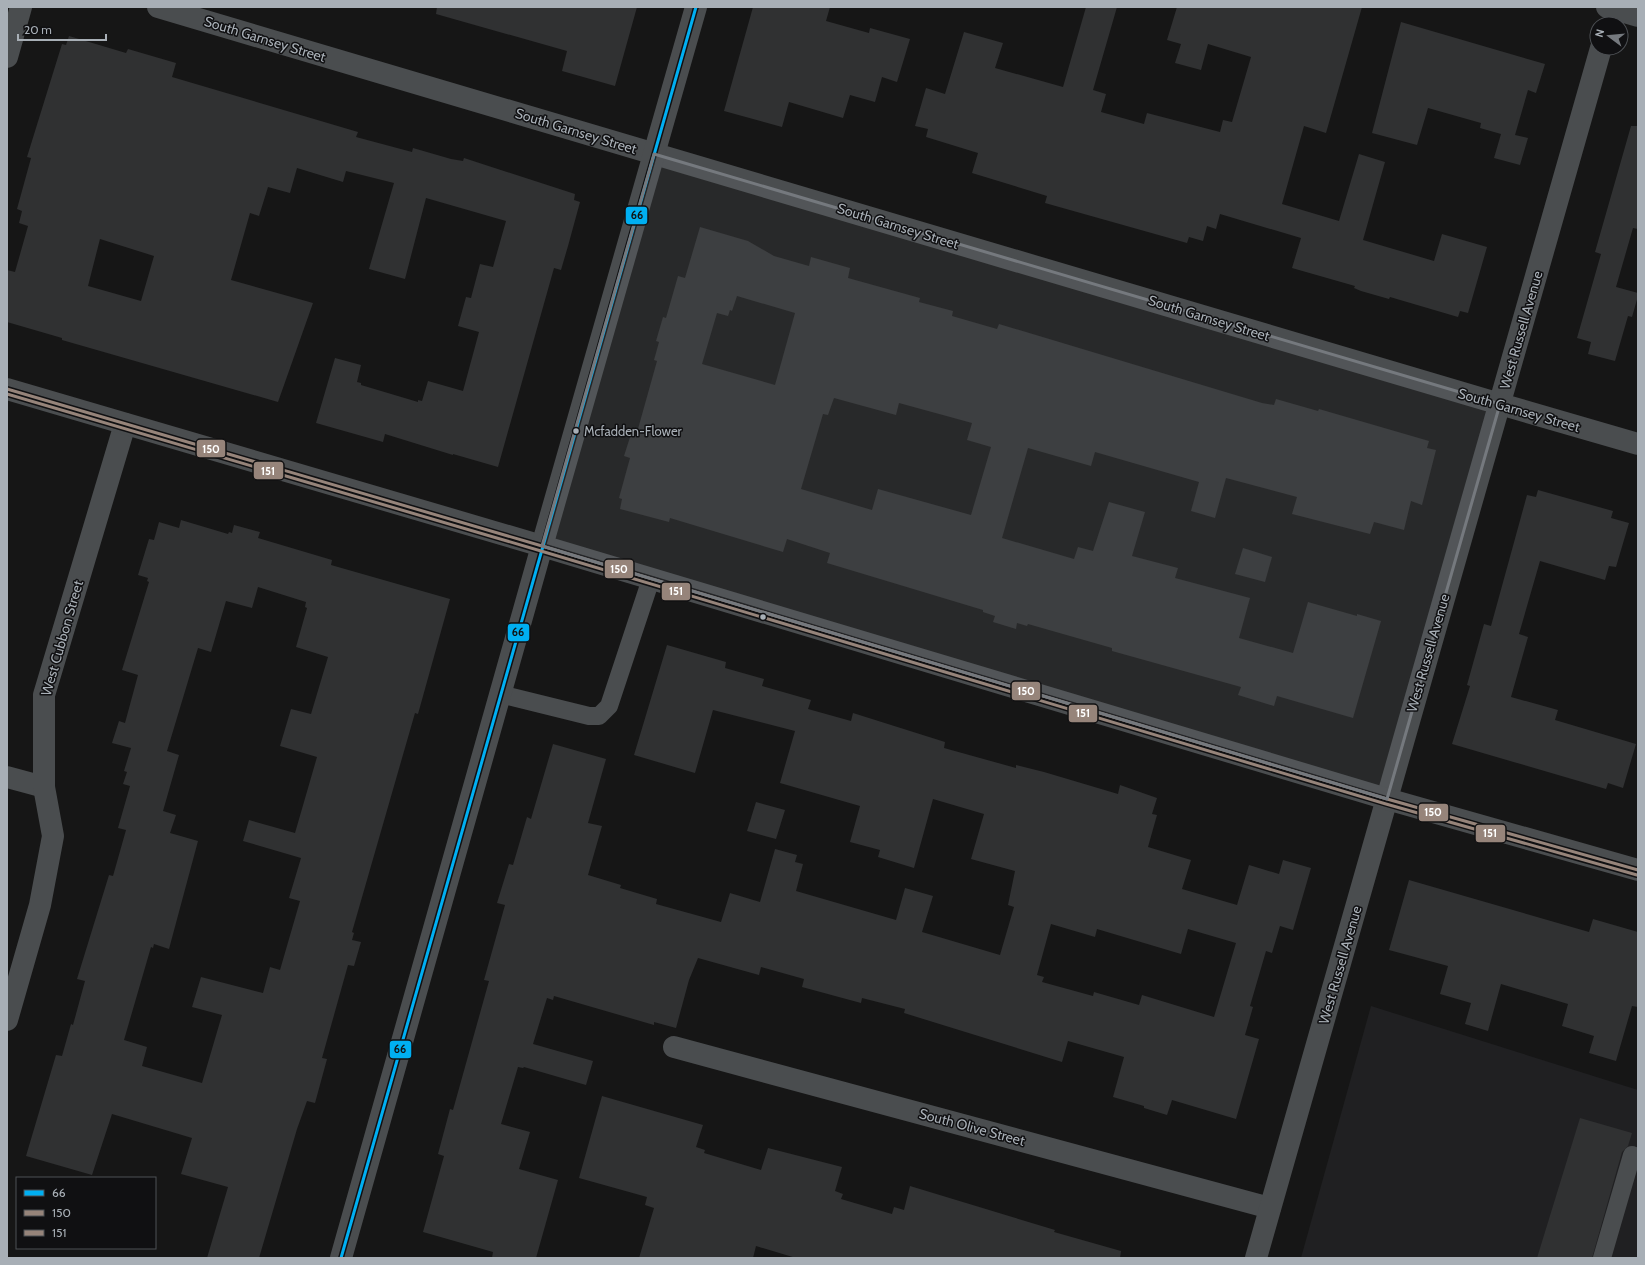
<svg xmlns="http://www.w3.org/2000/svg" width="1645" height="1265" font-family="Cabin,sans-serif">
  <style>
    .built { fill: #202022 }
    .building { fill: #303132; fill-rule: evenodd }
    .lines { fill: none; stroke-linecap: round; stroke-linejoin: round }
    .service { stroke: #4a4d4f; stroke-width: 18 }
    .minor { stroke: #4a4d4f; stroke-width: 22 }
    .tertiary { stroke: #4a4d4f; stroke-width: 22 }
    .bus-1-casing { stroke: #101012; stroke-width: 6 }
    .bus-2-casing { stroke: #101012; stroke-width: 6 }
    .bus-3-casing { stroke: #101012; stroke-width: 6 }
    .bus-1 { stroke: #00aff2; stroke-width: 3 }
    .bus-2 { stroke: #96847a; stroke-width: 3 }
    .bus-3 { stroke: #96847a; stroke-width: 3 }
    .marked { fill: #75797e; fill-opacity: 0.2; stroke: #75797e; stroke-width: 3; stroke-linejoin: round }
    .bus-dot { fill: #a8afb6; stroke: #101012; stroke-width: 1.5 }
    .labels { text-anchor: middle; stroke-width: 3; stroke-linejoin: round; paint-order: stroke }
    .bus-label { font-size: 13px; fill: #a8afb6; stroke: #101012; text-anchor: start }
    .street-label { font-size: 14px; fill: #a8afb6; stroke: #101012 }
    .line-badge { stroke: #101012; stroke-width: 1.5 }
    .badge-label { font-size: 11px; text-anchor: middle; font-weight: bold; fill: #fff }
    .pale-badge-label { font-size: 11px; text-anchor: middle; font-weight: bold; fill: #111 }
  </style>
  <rect width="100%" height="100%" fill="#161616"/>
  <path class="built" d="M1371,1006L1638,1090V1258H1301Z"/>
  <g class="building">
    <path d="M437,7H637L615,86L562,71L567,51L436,14Z"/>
    <path d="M753,7H830L826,21L869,33L870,28L910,39L897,82L882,77L875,102L850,95L843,118L789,102L782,127L724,111Z"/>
    <path d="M1086,7H1117L1093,90L1106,94L1101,112L1144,124L1147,113L1220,132L1223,120L1232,122L1251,57L1208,44L1201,70L1175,63L1181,44L1167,40L1177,7H1362L1326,133L1304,126L1282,204L1339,221L1359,154L1385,162L1363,240L1434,261L1442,234L1487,247L1468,313L1460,311L1458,317L1390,297L1389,299L1361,291L1354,288L1355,286L1292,268L1301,238L1220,214L1216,229L1207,226L1203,241L1189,237L1187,243L1045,203L1047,196L972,173L978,153L926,137L928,129L915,126L926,88L945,94L964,32L1003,43L995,68L1063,87Z"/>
    <path d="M1401,22L1545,64L1536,93L1528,90L1515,135L1528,138L1520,165L1494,158L1501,134L1480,128L1481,123L1428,108L1417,145L1372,133Z"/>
    <path d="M69,36L126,53L128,49L176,63L172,77L358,132L356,137L412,152L413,148L451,159L463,161L464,158L575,194L574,200L580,202L568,246L561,270L554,268L498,467L453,454V455L385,434L383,442L316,423L335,358L361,365L357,382L361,383V385L418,402V400L422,401L428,381L463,391L479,332L458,326L466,297L471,298L480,264L493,267L506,221L426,198L405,279L369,269L394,183L346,171L343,182L297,168L290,193L268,187L259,216L250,213L231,280L313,303L278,402L62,340V338L7,322V270L15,272L28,226L19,223L22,211L17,209L31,158L27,157L62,44L66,45ZM100,239L154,256L141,301L88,286Z"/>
    <path d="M1631,126H1638V229L1633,228L1616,287L1638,293V296L1632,317L1628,316L1615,361L1588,354L1591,342L1577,338L1601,254L1595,252Z"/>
    <path d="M700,227L748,241L774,256L809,266L811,257L850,268L848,278L920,298L919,302L953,311L952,316L997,329L999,324L1262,403L1274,405L1276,399L1318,411L1319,409L1429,441L1427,448L1436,450L1422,505L1411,501L1404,530L1374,522L1370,534L1292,514L1297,497L1226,478L1215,518L1191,511L1199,482L1095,452L1091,466L1028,448L1002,538L1074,559L1078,547L1093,551L1109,502L1145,512L1132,556L1178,568L1175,578L1250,598L1239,638L1293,653L1308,602L1357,616V614L1381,621L1353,718L1277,696L1274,706L1238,695L1241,687L1112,651V648L1028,624L1027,626L1017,623L1016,629L993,622L995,616L983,612V610L827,563L830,553L787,539L783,552L670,518L669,522L620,509L622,499L619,498L630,458L624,456L631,434L636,436L657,361L654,360L659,342L656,341L663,317L666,318L678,276L685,278ZM737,296L795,313L775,385L702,364L717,313L728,316L730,310L732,311ZM834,398L896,415L899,403L972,423L967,440L991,447L971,515L878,489L872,510L801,489L823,414L828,415Z"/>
    <path d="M1538,490L1613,511L1611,518L1629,523L1616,567L1609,566L1605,580L1540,561L1519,634L1528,637L1511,697L1558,710L1555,720L1636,744L1623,788L1608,783L1606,789L1452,744L1470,686L1467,685L1484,624L1491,626L1527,495L1536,497Z"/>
    <path d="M181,520L228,534L229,532L232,533L234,525L260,532L258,538L332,560L331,565L450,599L418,714L415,713L352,932L354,933L352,940L361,942L354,966L348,965L322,1058L327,1059L315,1103L307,1101L297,1129L259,1258H207L228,1187L181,1174L192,1138L112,1114L92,1175L26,1156L56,1055L62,1056L71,1024L73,1025L85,981L77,979L109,875L113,876L126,830L118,828L130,786L123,784L127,772L124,771L131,748L112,743L119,721L125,723L138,675L122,670L149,582L147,581L148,578L138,575L149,539L154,540L159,522L179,528ZM258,587L306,602L305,607L307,608L296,647L328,657L311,714L291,709L280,746L317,757L295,833L249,820L243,841L301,858L289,898L300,901L280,970L270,967L263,993L201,977L192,1007L222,1015L202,1083L142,1066L147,1047L124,1040L151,947L153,948L154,944L169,949L198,841L170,833L176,815L163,811L179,755L167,751L198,648L211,652L226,601L252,608Z"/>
    <path d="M1243,548L1272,557L1265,582L1235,574Z"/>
    <path d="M667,645L726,662L725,668L764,679L762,686L811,700L808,709L851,721L853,713L945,742L944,748L1016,768V765L1044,772L1118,794L1120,785L1157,798L1152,814L1157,815L1148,847L1191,860L1182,889L1237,905L1249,865L1279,874L1283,860L1311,868L1293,930L1280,926L1272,953L1266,951L1250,1006L1253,1007L1245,1035L1259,1039L1236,1119L1172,1100L1167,1115L1144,1108V1106L1113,1097L1124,1057L1068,1041L1062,1062L904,1013L905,1009L862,998L861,1003L802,987L804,979L761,967L759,975L698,958L689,980L676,1028L654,1022V1025L554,996L553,1000L547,998L533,1044L593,1061L586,1085L524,1067L523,1068L518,1067L501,1124L530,1132L519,1169L558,1180L536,1258H492L493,1252L423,1232L444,1156L438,1154L450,1109L453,1110L489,981L484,980L505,905L497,903L509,864L513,865L527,817L531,819L553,744L606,759L588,823L602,826L588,875L621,885L620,888L657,899L656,904L721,922L730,893L760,902L775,849L797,855L795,862L803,864L796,891L896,920L905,888L933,896L922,932L1000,955L1014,907L1008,905L1015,871L971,859L984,814L933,799L914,868L878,857L880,850L850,842L860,806L780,783L795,731L713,710L695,773L634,755ZM1051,924L1095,937L1097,929L1181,954L1188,929L1236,943L1214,1017L1142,995L1139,1005L1094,992L1093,996L1042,982L1044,977L1037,975Z"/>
    <path d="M756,802L785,810L776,839L747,831Z"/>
    <path d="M1409,880L1589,932L1593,919L1638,932V1007L1632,1006L1616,1061L1589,1053L1594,1036L1562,1026L1568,1004L1501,984L1488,1031L1465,1024L1471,1003L1440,994L1448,966L1389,950Z"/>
    <path d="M602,1096L703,1125L696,1147L705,1150L704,1153L761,1170L768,1148L842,1167L835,1191L843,1194L841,1199L892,1214L894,1207L904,1210L910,1186L1055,1230L1054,1232L1121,1251L1120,1258H796L756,1246L753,1258H639L654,1208L645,1205L647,1197L579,1178Z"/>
    <path d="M1580,1118L1632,1133L1628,1146L1622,1152L1592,1258H1537Z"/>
  </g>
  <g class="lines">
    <g class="service">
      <path d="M500,694L589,716H599L609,706L651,579"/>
      <path d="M1602,1258L1632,1155L1638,1157"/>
    </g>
    <g class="minor">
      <path d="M158,7L1500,404L1638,444"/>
      <path d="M1607,7L1638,16"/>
      <path d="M7,57L21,7"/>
      <path d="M7,777L44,787"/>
      <path d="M7,1020L40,905L53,836L44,787V695L125,424"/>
      <path d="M674,1047L1270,1208"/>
      <path d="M1256,1258L1601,48"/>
    </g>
    <g class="tertiary">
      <path d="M7,389L542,546L1387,799L1638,870"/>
      <path d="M341,1258L542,546L696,7"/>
    </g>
    <defs>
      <path id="bus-1" d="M341,1258L696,7"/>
      <path id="bus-2" d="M7,389L542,546L1387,799L1638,870"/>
      <path id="bus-3" d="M7,394L541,551L1386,804L1637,875"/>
    </defs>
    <use href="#bus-1" class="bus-1-casing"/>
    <use href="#bus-2" class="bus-2-casing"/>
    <use href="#bus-3" class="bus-3-casing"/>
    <use href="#bus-1" class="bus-1"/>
    <use href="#bus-2" class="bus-2"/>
    <use href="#bus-3" class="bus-3"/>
  </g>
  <path class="marked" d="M654,154L1500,404L1387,799L542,546Z"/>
  <g class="bus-dot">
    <circle cx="576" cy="431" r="3.5"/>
    <circle cx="763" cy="617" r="3.5"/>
  </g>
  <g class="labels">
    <g class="bus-label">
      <text x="584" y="436">Mcfadden-Flower</text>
    </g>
    <g class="street-label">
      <text transform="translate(265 39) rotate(17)" y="5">South Garnsey Street</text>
      <text transform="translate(576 131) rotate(17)" y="5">South Garnsey Street</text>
      <text transform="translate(898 226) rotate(17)" y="5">South Garnsey Street</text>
      <text transform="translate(1209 318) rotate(17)" y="5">South Garnsey Street</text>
      <text transform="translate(1521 330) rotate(-74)" y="5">West Russell Avenue</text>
      <text transform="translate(1519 410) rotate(16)" y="5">South Garnsey Street</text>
      <text transform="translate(62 638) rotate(-74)" y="5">West Cubbon Street</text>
      <text transform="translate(1428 653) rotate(-74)" y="5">West Russell Avenue</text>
      <text transform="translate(1340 965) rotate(-74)" y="5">West Russell Avenue</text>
      <text transform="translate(972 1127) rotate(15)" y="5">South Olive Street</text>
    </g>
  </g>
  <g class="line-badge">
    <rect x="625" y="206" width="23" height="19" rx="4" fill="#00aff2"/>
    <rect x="196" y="439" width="30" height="19" rx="4" fill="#96847a"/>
    <rect x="253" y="461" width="31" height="19" rx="4" fill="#96847a"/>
    <rect x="604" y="559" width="30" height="20" rx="4" fill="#96847a"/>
    <rect x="661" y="582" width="30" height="19" rx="4" fill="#96847a"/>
    <rect x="507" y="623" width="23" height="19" rx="4" fill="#00aff2"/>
    <rect x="1011" y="681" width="30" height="20" rx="4" fill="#96847a"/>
    <rect x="1068" y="704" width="30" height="19" rx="4" fill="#96847a"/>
    <rect x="1418" y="803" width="31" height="19" rx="4" fill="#96847a"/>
    <rect x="1475" y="824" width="31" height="19" rx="4" fill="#96847a"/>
    <rect x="389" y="1040" width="23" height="19" rx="4" fill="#00aff2"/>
  </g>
  <g class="badge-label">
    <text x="211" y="453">150</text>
    <text x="268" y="475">151</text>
    <text x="619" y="573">150</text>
    <text x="676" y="595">151</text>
    <text x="1026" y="695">150</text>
    <text x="1083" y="717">151</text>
    <text x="1433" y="816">150</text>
    <text x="1490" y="837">151</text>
  </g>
  <g class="pale-badge-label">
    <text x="637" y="219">66</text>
    <text x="518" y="636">66</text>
    <text x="400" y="1053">66</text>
  </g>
  <rect width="1645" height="1265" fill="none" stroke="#a8afb6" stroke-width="16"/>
  <rect x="16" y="1177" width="140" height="72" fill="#101012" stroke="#4d5054"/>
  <rect x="24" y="1190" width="20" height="6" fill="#00aff2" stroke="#4d5054"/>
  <text x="52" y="1197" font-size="12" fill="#a8afb6">66</text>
  <rect x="24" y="1210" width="20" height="6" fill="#96847a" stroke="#4d5054"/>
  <text x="52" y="1217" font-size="12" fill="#a8afb6">150</text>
  <rect x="24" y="1230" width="20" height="6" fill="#96847a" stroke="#4d5054"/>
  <text x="52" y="1237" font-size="12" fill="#a8afb6">151</text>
  <g transform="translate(1609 36) rotate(286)"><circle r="19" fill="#101012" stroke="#4d5054"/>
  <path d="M0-3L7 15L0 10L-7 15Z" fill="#75797e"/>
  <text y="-6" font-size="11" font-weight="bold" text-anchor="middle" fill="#a8afb6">N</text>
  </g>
  <path d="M18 34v6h88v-6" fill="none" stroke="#a8afb6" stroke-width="2"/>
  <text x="24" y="34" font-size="12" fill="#a8afb6" stroke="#101012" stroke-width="3" paint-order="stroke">20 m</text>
</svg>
